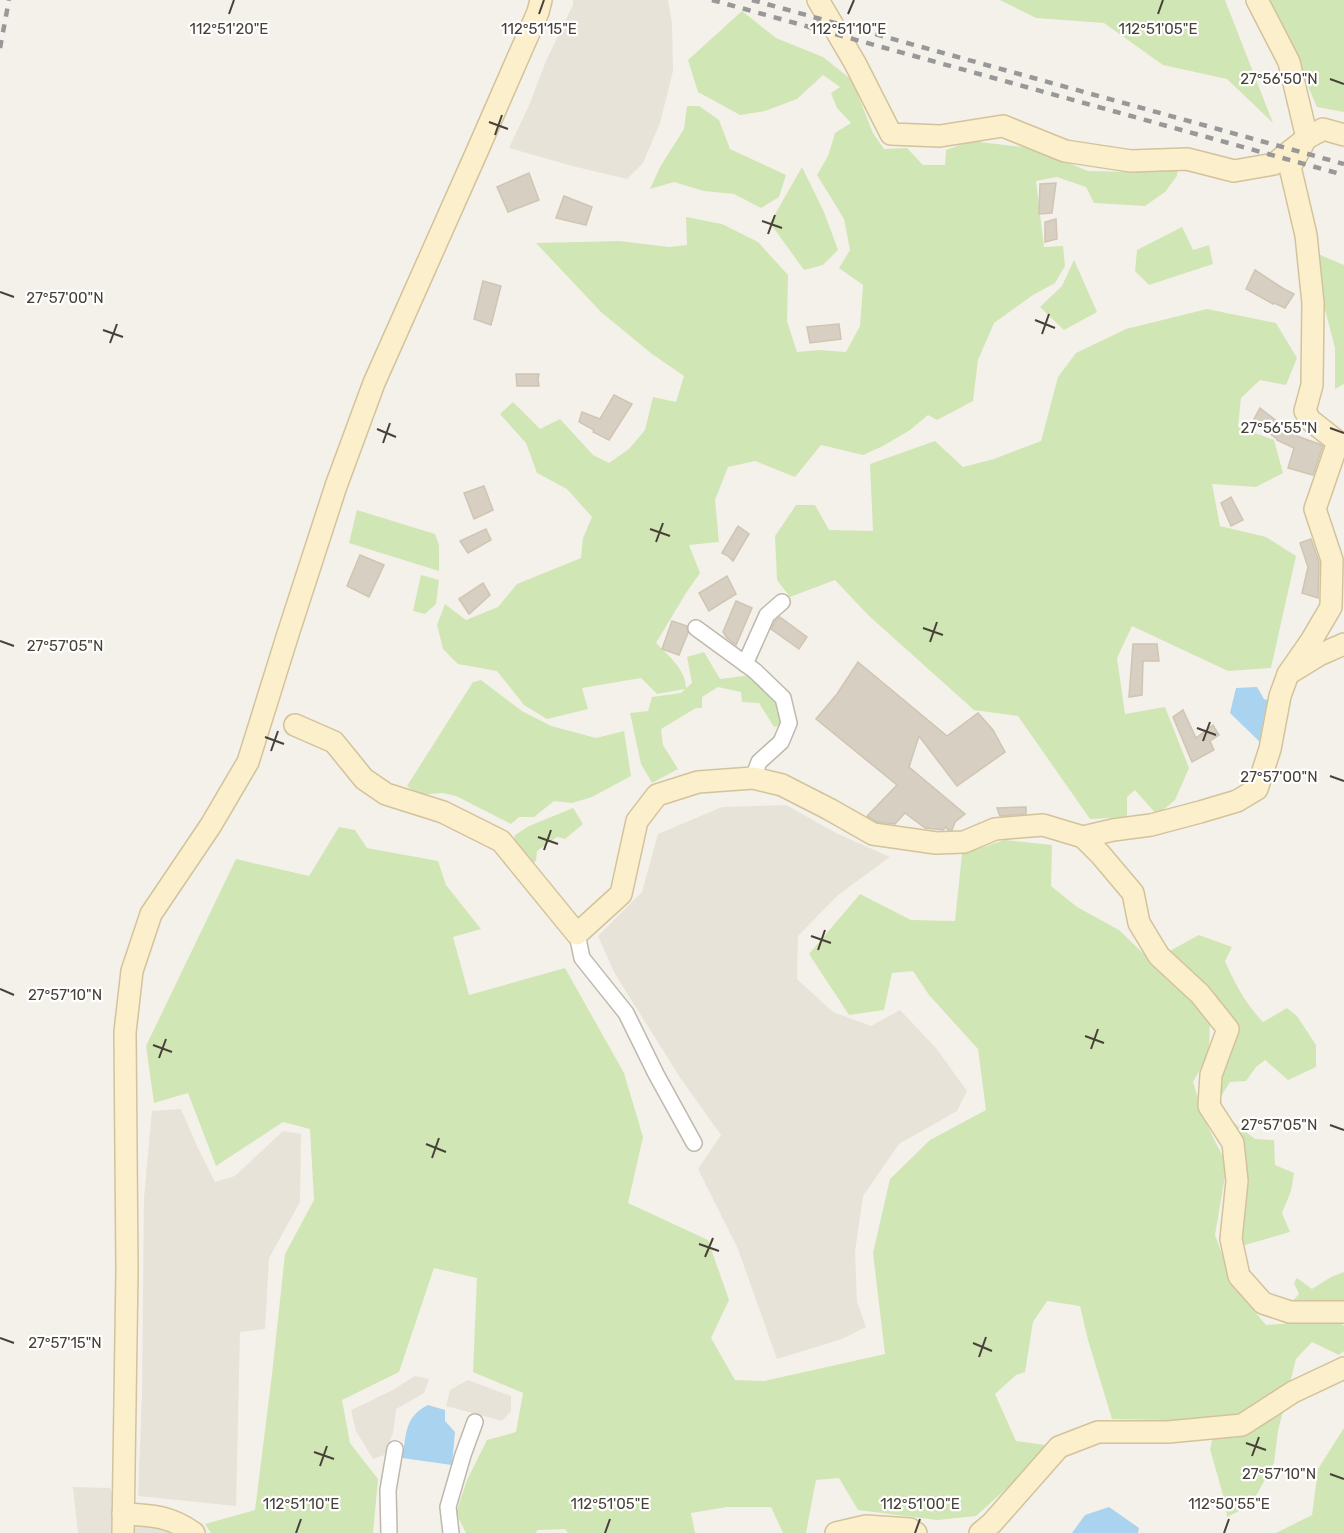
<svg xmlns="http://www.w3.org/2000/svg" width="1344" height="1533" font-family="Rubik,sans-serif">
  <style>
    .residential { fill: #e8e3d8 }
    .green { fill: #d1e6b5 }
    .water { fill: #a9d3ee }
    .building { fill: #d8cfc3; stroke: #d0c4b3; stroke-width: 1.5 }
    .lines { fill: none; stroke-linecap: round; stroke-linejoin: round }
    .street-casing { stroke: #bfb8ad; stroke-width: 18 }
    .secondary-casing { stroke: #d2c39b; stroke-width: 24 }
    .street { stroke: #fff; stroke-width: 15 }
    .secondary { stroke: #fcefcc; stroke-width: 21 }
    .rail { stroke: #989898; stroke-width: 4.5; stroke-dasharray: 8 8; stroke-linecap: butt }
    .ticks { fill: none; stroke: #484138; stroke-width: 2 }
    .ticks-label { font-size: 15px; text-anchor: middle; fill: #484138; stroke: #fff; stroke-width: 4.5; stroke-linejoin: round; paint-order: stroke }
  </style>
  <rect width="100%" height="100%" fill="#f4f1ea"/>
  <g class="residential">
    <path d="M573,0H668L672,23L673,71L660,123L643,163L627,179L572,166L509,148L530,103L546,61L573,5Z"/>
    <path d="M786,805L836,833L890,857L838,895L798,936L797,979L833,1012L871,1026L900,1010L936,1048L967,1091L957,1111L899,1144L863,1196L855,1252L857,1302L866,1327L842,1339L777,1359L738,1249L698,1169L721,1135L681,1079L615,974L598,936L642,892L658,834L722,807Z"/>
    <path d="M181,1109L197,1146L215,1182L235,1176L283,1131L301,1134L300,1202L269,1258L265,1329L240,1332L236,1506L138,1496L142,1395L144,1198L152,1111Z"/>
    <path d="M415,1376L429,1379L424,1393L396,1409L393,1433L384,1455L373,1459L356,1431L351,1410L391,1391Z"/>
    <path d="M468,1380L511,1396V1411L502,1421L446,1406L450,1390Z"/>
    <path d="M73,1487L110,1488L123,1514L170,1533H78Z"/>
  </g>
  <g class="green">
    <path d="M1000,0H1225L1273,123L1227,79L1163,65L1104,23L1036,18Z"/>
    <path d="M1270,0H1344V112L1317,107Z"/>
    <path d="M742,11L776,38L823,57L852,80L873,133L884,149L907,148L923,165H945L946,150L971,141L1031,148L1088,171L1136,172L1178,166L1177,176L1165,192L1145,206L1094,203L1086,187L1057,177L1036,181L1044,247L1063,246L1065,266L1055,283L1033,295L994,323L978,360L973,401L937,420L928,415L910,430L883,446L863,455L821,445L795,477L755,461L728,467L715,500L719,542L689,545L700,573L686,593L656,643C668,655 686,670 686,688L692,683L687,657L704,652L720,679L751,675L783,698L789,723L774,727L759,703L742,702L741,692L718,687L702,697V708H696L661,729L663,745L678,769L652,783L641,764L630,713L648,711L652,697L681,693L685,689L657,694L641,678L582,688L588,709L547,719L524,705L497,671L458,664L443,649L437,625L445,604L466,620L498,607L517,584L581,558L583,538L592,517L567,489L537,473L526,443L500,414L513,402L540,429L560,419L593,455L609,463L629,449L645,430L653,397L676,402L684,376L652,354L601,312L536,243L620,241L669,247L687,245L686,217L722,224L758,242L788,275L787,321L797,352L819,350L846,352L860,326L863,285L839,268L850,250L844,219L817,175L828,156L835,133L851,123L837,108L831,93L840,87L823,75L797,99L765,111L740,115L698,92L688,60Z"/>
    <path d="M687,106H699L719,120L730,149L786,175L779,197L761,208L734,194L704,191L674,182L650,189L660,167L684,129Z"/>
    <path d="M802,167L824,212L838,250L823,265L804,270L770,223Z"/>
    <path d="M1182,227L1193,250L1209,245L1213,264L1149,285L1135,271L1137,250Z"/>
    <path d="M1318,254L1344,265V384L1335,389V348L1323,302Z"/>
    <path d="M1074,260L1097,312L1064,330L1040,307L1062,286Z"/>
    <path d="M1207,309L1276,323L1297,358L1286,385L1260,380L1241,398L1238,427L1274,440L1283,473L1256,487L1212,484L1220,526L1266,537L1296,556L1271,668L1228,671L1132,626L1117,658L1125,714L1165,707L1189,768L1175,800L1157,815L1135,790L1127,797V817L1090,819L1018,716L974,710L868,615L835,580L790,597L777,580L775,536L796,505H815L829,530L873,531L870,464L935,441L963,467L994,459L1041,441L1058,377L1076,353L1126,329Z"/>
    <path d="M357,510L435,534L439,545V571L349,543Z"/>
    <path d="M421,575L439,580L436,604L425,614L413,611Z"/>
    <path d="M481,680L522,711L551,726L596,738L624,731L631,776L592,797L572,803L554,801L534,817H519L511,824L456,796L443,793L419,795L407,786L473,682Z"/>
    <path d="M573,808L583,824L565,839L557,837L537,851L536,861L526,867L512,845L515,835L529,826Z"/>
    <path d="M339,827L355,830L367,848L438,861L446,885L481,929L453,937L469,995L565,968L624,1073L643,1137L628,1203L708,1240L729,1300L711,1338L735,1380L764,1381L885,1354L873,1253L890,1179L930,1140L986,1110L978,1049L929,995L913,971L892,973L884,1010L849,1015L809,954L860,894L911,920L955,921L962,854L1005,840L1052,845L1051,886L1077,907L1119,930L1178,987L1210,1016L1209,1054L1193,1082L1205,1121L1227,1165L1215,1235L1234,1287L1266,1325L1337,1320L1344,1326V1351L1339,1355L1312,1342L1296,1359L1278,1431L1274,1463L1251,1505L1227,1517L1225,1502L1210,1449L1217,1421L1112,1419L1088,1340L1080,1306L1047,1301L1033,1322L1025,1372L1016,1375L995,1394L1016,1441L1046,1445L1008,1487L976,1516L937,1520L858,1510L839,1478L816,1480L806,1533H783L771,1507H727L691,1513L695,1533H568L565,1529L538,1530L535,1533H466L456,1513L467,1480L487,1440L516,1432L523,1393L473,1372L477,1278L434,1268L399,1372L342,1400L350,1443L378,1479L373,1533H211L205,1524L255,1510L272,1374L285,1254L314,1200L310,1129L283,1122L216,1166L188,1093L154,1103L146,1046L236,859L309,876Z"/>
    <path d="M1199,935L1232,947L1225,961C1235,984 1246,1004 1263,1022L1287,1008L1297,1016L1316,1045V1067L1288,1080L1265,1060L1256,1067L1246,1081L1230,1082L1220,1098L1226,1117L1255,1139L1274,1140L1275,1165L1294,1173L1291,1191L1282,1213L1290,1232L1241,1246L1218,1120L1216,1091L1235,1037L1166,953Z"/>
    <path d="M1344,1272V1302L1331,1301L1288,1306L1299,1294L1294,1283L1297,1278L1312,1289L1331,1277Z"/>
    <path d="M1344,1428V1533H1276L1312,1515L1318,1469Z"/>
  </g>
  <g class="water">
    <path d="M1257,687L1264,699L1272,702L1263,745L1230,713L1236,688Z"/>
    <path d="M428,1405L445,1410V1421L455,1432L452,1465L402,1458C407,1434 404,1417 428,1405Z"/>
    <path d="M1109,1507L1139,1528L1138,1533H1072L1085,1515Z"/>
  </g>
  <g class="building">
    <path d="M529,173L539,200L508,212L497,187Z"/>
    <path d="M1056,183L1052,213L1039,214L1040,184Z"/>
    <path d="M564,196L592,207L586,225L556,218Z"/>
    <path d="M1056,219L1057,239L1045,242V222Z"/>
    <path d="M1255,270L1284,289L1294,294L1285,308L1274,303L1273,304L1246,289Z"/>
    <path d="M483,281L501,286L491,325L474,319Z"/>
    <path d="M839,324L841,339L810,343L807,327Z"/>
    <path d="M516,374H539L538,379L539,386H517Z"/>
    <path d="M614,395L632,404L609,440L593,432L594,430L579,422L582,412L600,419Z"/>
    <path d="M1260,408L1278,422L1299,432L1297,436L1319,444L1323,446L1313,475L1288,468L1294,448L1277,440V439L1253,421Z"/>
    <path d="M484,486L493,510L474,519L464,493Z"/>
    <path d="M1231,497L1243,520L1231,526L1221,503Z"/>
    <path d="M738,526L749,534L733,561L728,556L722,553Z"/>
    <path d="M486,529L491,540L468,553L460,541Z"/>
    <path d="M1311,539L1319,562L1318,598L1302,593L1308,567L1300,543Z"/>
    <path d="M360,555L384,565L369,597L347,586Z"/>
    <path d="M727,576L736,594L709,611L699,593Z"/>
    <path d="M483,583L490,595L469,614L459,599Z"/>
    <path d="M736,601L752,608L736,645L727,638L723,632Z"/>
    <path d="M780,617L807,637L799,649L771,629L776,620Z"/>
    <path d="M672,621L687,626L688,633L679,655L662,649Z"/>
    <path d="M1133,644H1157L1159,661H1143L1142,695L1129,697Z"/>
    <path d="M858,662L947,736L978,713L993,730L1005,752L957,786L919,736L909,767L965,814L955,822L952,830H948L946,827L943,830L925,828L905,813L895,824L877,822L867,816L897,785L816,719L837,694Z"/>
    <path d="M1183,710L1196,738L1213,725L1219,735L1210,741L1214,750L1192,762L1173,717Z"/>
    <path d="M1026,807V814L1000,816L997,808Z"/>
  </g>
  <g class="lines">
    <defs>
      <g id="street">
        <path d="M696,628L755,671L783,698L789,723L781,742L759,762L753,778"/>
        <path d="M745,664L767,615L782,602"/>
        <path d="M577,934L582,958L626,1013L656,1074L694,1143"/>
        <path d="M389,1533L388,1490L395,1449"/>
        <path d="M451,1533L448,1507L463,1455L475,1422"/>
      </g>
      <g id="secondary">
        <path d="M818,0L855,63L891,134L940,136L1003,126L1065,151L1131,161L1187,159L1234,171L1274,164L1307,138"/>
        <path d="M1257,0L1289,62L1307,138L1323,129L1344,135"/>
        <path d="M1288,674L1311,641L1331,607L1332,560L1315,509L1338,442L1310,420L1305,411L1312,385L1313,303L1306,235L1290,167L1303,144"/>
        <path d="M295,725L334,742L364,779L386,794L443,812L501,841L577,934L621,894L637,821L657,795L698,782L753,778L782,785L829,809L873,834L936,843L964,842L995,829L1043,825L1083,837L1100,854L1133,893L1139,923L1159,956L1200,994L1228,1029L1211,1075L1209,1106L1233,1143L1237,1181L1231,1239L1239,1276L1263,1303L1290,1312H1344"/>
        <path d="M1083,837L1113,830L1151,825L1200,812L1237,801L1257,789L1270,749L1280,696L1288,674L1319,655L1344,644"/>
        <path d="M123,1514C152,1515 170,1516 194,1533"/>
        <path d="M123,1533L127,1271L125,1032L132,971L151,914L211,825L248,762L288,634L336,486L374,383L479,147L538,12L541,0"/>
        <path d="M836,1533L866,1526L910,1529L916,1533"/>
        <path d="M980,1533L992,1523L1059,1447L1098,1432H1168L1242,1425L1293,1392L1344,1368"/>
      </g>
    </defs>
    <use href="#street" class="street-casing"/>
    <use href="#secondary" class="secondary-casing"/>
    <use href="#street" class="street"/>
    <use href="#secondary" class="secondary"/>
    <g class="rail">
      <path d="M712,0L1344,175"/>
      <path d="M752,0L1344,164"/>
      <path d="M0,48L9,0"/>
    </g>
  </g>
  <path class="ticks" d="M229,14L234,0M539,14L544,0M848,14L854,0M1158,14L1163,0M1330,79L1344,84M489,122L508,129M495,135L502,115M762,221L782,228M768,234L775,215M0,292L14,297M1035,320L1055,328M103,330L123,337M1042,334L1049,314M110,343L117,324M1330,428L1344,433M377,429L396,437M383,443L390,423M650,529L670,536M656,542L663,523M923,628L943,635M0,641L14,646M930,642L937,622M1197,728L1216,735M265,737L284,744M1203,741L1210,722M271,751L278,731M1330,776L1344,781M538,837L558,844M544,850L551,830M811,936L831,943M818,950L825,930M0,989L14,995M1085,1036L1104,1043M153,1045L172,1052M1091,1049L1098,1029M159,1058L166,1039M1330,1125L1344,1130M426,1144L446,1152M432,1158L439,1138M699,1244L719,1251M705,1257L713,1238M0,1338L14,1343M973,1343L992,1351M979,1357L986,1337M1246,1443L1266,1450M314,1452L334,1459M1252,1456L1259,1437M320,1466L327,1446M1330,1474L1344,1479M296,1533L301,1519M605,1533L610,1519M915,1533L920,1519M1224,1533L1229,1519"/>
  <g class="ticks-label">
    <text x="229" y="34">112°51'20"E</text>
    <text x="539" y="34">112°51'15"E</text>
    <text x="848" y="34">112°51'10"E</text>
    <text x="1158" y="34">112°51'05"E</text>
    <text x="1279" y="84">27°56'50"N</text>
    <text x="65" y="303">27°57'00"N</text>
    <text x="1279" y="433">27°56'55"N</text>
    <text x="65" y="651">27°57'05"N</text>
    <text x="1279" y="782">27°57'00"N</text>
    <text x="65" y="1000">27°57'10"N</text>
    <text x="1279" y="1130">27°57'05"N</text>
    <text x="65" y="1348">27°57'15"N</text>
    <text x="1279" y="1479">27°57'10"N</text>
    <text x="301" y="1509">112°51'10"E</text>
    <text x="610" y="1509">112°51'05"E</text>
    <text x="920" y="1509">112°51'00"E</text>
    <text x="1229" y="1509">112°50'55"E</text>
  </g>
</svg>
